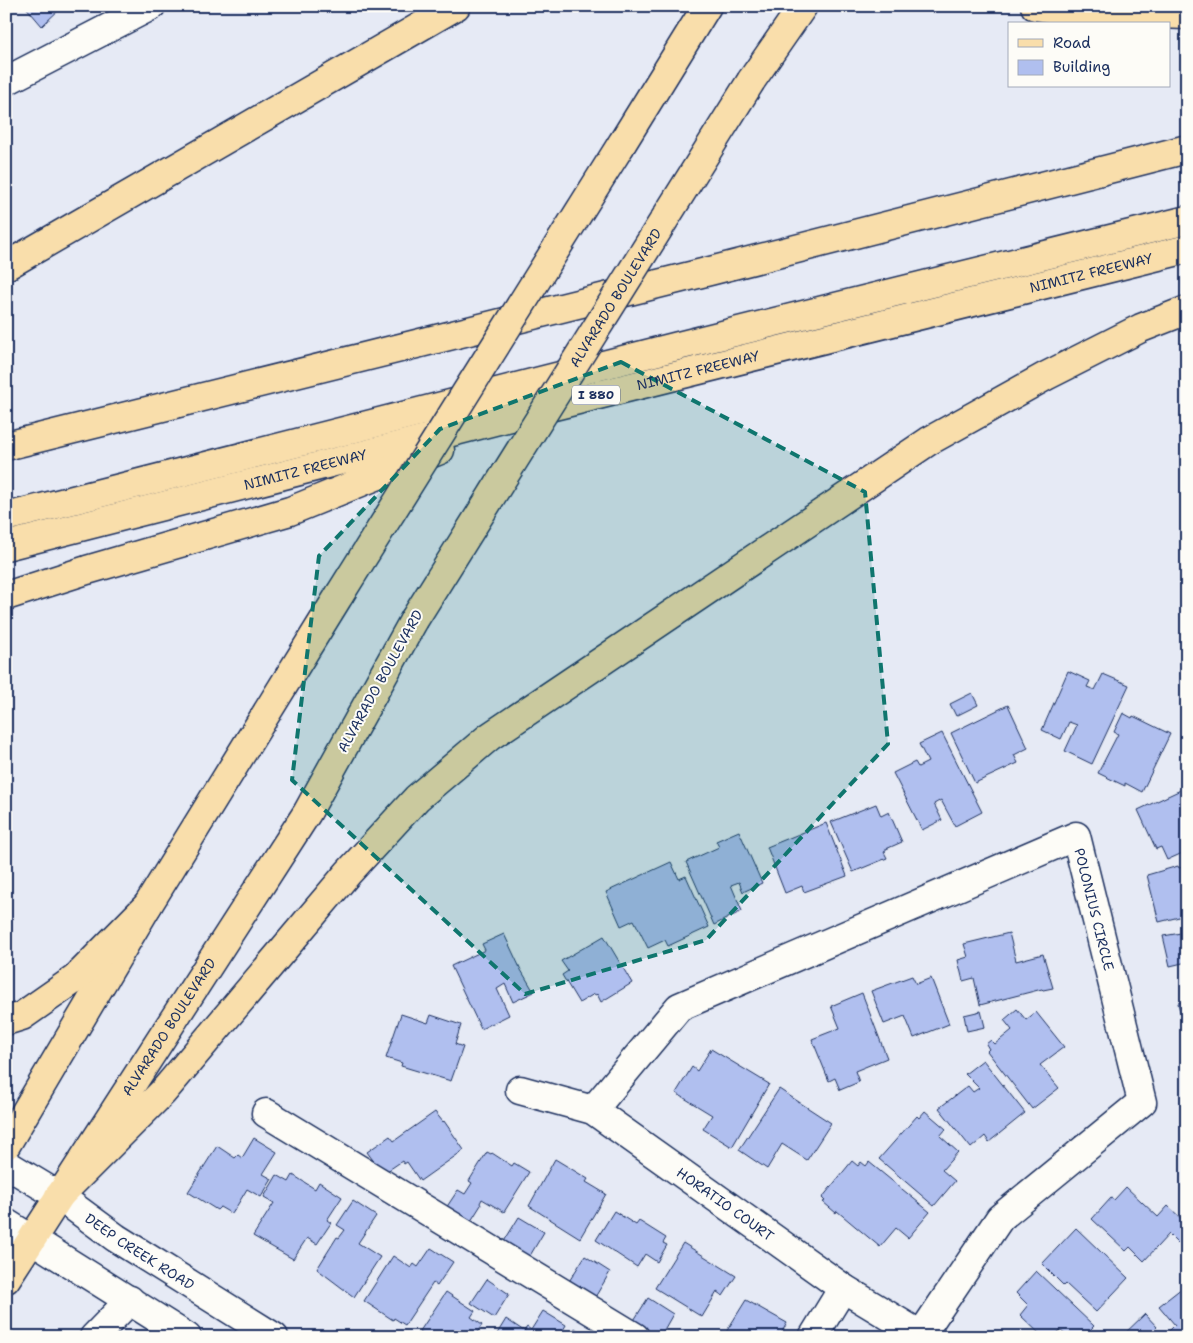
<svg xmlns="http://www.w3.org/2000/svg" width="1193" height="1343" font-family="'Shantell Sans',sans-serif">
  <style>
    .building { fill: #b0bfef; stroke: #1b2f5e }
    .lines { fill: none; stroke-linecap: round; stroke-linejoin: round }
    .minor-casing { stroke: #1b2f5e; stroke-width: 31 }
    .major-casing { stroke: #1b2f5e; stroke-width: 31 }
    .highway-casing { stroke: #1b2f5e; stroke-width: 31 }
    .minor { stroke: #fdfcf7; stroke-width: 28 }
    .major { stroke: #f9deab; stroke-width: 28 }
    .highway { stroke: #f9deab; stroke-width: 28 }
    .major-bridge-casing { stroke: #1b2f5e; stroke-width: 31; stroke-linecap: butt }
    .major-bridge { stroke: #f9deab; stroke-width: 28 }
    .marked { fill: #0f766e; fill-opacity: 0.2; stroke: #0f766e; stroke-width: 4; stroke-dasharray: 10 6; stroke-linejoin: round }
    .labels { text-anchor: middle; stroke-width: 4; stroke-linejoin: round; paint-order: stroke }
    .shield { fill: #fdfcf7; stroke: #5f6c8c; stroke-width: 1 }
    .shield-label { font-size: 12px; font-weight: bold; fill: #1b2f5e }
    .street-label { font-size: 14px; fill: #1b2f5e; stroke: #fdfcf7 }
  </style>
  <rect width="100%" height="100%" fill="#e6eaf5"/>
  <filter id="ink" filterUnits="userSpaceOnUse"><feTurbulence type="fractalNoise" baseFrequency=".02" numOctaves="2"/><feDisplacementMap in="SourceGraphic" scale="10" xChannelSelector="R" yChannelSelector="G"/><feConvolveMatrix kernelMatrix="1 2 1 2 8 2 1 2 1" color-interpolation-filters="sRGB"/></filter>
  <g filter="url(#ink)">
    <g class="building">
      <path d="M25,6H63L42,26Z"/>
      <path d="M1068,671L1090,681L1087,687L1095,690L1103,674L1129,685L1092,764L1065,751L1077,725L1069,722L1061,739L1042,730Z"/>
      <path d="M972,693L978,705L956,716L950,704Z"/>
      <path d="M1008,705L1028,748L1014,755L1018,763L975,783L951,733Z"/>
      <path d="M1123,713L1132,718L1133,716L1170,734L1142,792L1125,783V786L1098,773L1118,734L1114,732Z"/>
      <path d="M942,733L982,812L955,826L941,800L934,804L942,820L922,830L893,773L915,762L918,767L928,762L919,744Z"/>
      <path d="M1187,787V851L1167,860L1161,847L1156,849L1138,810Z"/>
      <path d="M876,804L881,816L889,812L902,842L886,849V851L884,852L887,858L853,872L831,822Z"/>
      <path d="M826,823L847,876L804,892L802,886L785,893L767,847Z"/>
      <path d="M739,831L762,883L743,892L739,882L731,885L742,911L714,925L686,862L719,847L716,841Z"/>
      <path d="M671,862L679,879L686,876L709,927L668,946L665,940L648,948L634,920L621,926L606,892Z"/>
      <path d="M1178,866L1179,868L1187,866V915L1159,922L1147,875Z"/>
      <path d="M1187,932V962L1170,966L1163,936Z"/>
      <path d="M1009,933L1016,961L1043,954L1053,988L1043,990L1042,989L980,1005L974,978L963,981L958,960L968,957L964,944Z"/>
      <path d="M504,934L521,970L534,992L513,1002L505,984L497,989L509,1015L481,1029L451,966L485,950L482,944Z"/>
      <path d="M604,936L632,983L601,1002L597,994L596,995L594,994L579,1003L562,975L568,971L561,961Z"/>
      <path d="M912,976L916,984L931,978L949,1024L914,1038L905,1016L884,1024L871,991Z"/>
      <path d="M862,993L887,1058L855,1071L859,1082L840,1090L835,1078L829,1081L812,1039L840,1028L831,1006Z"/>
      <path d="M1187,1001V1031L1185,1032L1178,1003Z"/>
      <path d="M1017,1009L1026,1020L1036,1012L1064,1047L1040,1065L1059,1088L1032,1109L987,1051L989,1049L986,1044L991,1040L995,1044L1012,1030L1004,1020Z"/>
      <path d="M981,1011L985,1027L967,1031L964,1015Z"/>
      <path d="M401,1014L428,1023L431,1015L461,1025L455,1044L463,1047L451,1081L401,1066L402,1063L386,1058Z"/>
      <path d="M711,1049L769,1084L732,1147L703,1129L712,1115L676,1093L692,1067L697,1071Z"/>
      <path d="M983,1060L1025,1113L989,1142L985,1136L971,1148L939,1108L968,1086L973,1092L979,1088L965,1074Z"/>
      <path d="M779,1089L831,1123L807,1160L782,1144L767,1169L739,1150Z"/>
      <path d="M925,1111L946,1129L940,1136L958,1152L942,1170L955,1181L934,1206L879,1159L917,1116L919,1118Z"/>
      <path d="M435,1112L443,1122L444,1121L464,1150L420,1181L407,1162L404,1164L402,1161L383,1174L367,1152L390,1136L394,1141Z"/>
      <path d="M254,1138L277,1152L263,1174L272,1179L261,1197L247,1189L232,1214L220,1207L217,1210L188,1192L217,1146L235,1158L238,1155L242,1158Z"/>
      <path d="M487,1152L491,1154L492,1153L512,1166L514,1163L529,1172L504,1212L482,1199L480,1203L481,1205L466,1229L442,1214L458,1190L465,1194L472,1183L469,1181Z"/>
      <path d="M555,1159L588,1179L586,1182L606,1194L580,1238L529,1206Z"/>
      <path d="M852,1161L858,1166L861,1162L866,1166L869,1162L930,1212L908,1238L896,1228L880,1247L837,1211L836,1213L823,1202L825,1201L822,1198Z"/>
      <path d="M277,1175L289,1182L293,1175L315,1189L319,1182L342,1197L327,1220L331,1223L317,1244L307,1238L293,1259L253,1236L274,1203L264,1197Z"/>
      <path d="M1126,1187L1158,1217L1168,1206L1187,1224V1240L1181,1246L1169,1234L1144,1261L1130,1247L1126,1251L1092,1219L1111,1198L1114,1200Z"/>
      <path d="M353,1201L376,1216L358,1243L380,1257L354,1297L317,1269L337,1237L339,1238L345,1230L337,1225Z"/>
      <path d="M614,1211L636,1225L639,1221L666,1238L663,1243L667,1245L657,1262L645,1254L637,1267L596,1240Z"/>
      <path d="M519,1217L544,1232L528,1259L503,1243Z"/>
      <path d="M1076,1228L1128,1278L1096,1312L1066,1284L1064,1286L1042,1264Z"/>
      <path d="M683,1243L736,1276L723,1296L717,1292L702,1317L655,1288Z"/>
      <path d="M431,1248L453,1262L437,1286L433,1283L405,1325L394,1318L393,1320L364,1301L393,1256L411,1268L414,1264L418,1267Z"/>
      <path d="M585,1256L610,1272L594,1299L568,1283Z"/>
      <path d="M1036,1271L1094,1326L1085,1335L1087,1337H1068L1060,1330L1054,1337H1043L1020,1315L1028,1305L1016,1293Z"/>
      <path d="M487,1279L509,1294L494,1318L471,1303Z"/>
      <path d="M1187,1284V1337H1174L1169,1331L1175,1325L1159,1306Z"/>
      <path d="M446,1292L475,1311L471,1317L482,1325L474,1337H429L420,1331Z"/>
      <path d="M648,1298L673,1314L660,1337H651L631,1325Z"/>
      <path d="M746,1300L787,1323L779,1337H723Z"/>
      <path d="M543,1311L566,1325L559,1337H495L506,1319L524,1331L527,1327L531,1330Z"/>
      <path d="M1145,1314L1157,1327L1147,1337H1121Z"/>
      <path d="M575,1328L587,1337H569Z"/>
    </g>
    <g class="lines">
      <defs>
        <g id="minor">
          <path d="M6,81L151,6"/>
          <path id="s1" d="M520,1090L593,1110L843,1288L924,1337"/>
          <path id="s2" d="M593,1110L679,1007L1076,836L1142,1102L1000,1218L921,1335"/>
          <path d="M266,1113L635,1337"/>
          <path id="s3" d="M6,1164L59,1196L116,1238L274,1337"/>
          <path d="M6,1223L187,1337"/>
          <path d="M94,1337L130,1300"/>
          <path d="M813,1337L843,1288"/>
        </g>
        <g id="major">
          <path d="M751,81L803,6"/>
          <path d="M621,145L707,6"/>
          <path d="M6,1145L148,905L340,594"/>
          <path id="s4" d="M6,1279L307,813L414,620"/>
        </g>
        <g id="highway">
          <path d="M1035,6L1068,11L1187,15"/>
          <path d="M6,266L456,6"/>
          <path d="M6,446L710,271L1187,149"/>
          <path d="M6,517L678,346L1187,220"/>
          <path id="s5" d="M6,546L538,410L1187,249"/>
          <path d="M6,596L87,570L290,511L440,450"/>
          <path d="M6,1021L22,1016L75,979L148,905"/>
          <path d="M59,1196L163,1092L348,873L417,798L489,737L929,441L1046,376L1141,328L1187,310"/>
        </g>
      </defs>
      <use href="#minor" class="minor-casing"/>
      <use href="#major" class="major-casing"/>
      <use href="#highway" class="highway-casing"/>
      <use href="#minor" class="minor"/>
      <use href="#major" class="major"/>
      <use href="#highway" class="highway"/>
      <defs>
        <g id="major-bridge">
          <path d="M340,594L621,145"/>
          <path id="s6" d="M414,620L751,81"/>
        </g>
      </defs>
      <use href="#major-bridge" class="major-bridge-casing"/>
      <use href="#major-bridge" class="major-bridge"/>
    </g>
  </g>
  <path class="marked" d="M621,362L865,492L888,744L706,940L525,994L292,780L319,556L440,429Z"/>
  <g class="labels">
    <rect class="shield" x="572" y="385.5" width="48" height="19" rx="4"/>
    <g class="shield-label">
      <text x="596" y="399">I 880</text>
    </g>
    <g class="street-label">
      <text dy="5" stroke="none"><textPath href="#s5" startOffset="1119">NIMITZ FREEWAY</textPath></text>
      <text dy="5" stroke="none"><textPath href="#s6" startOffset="380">ALVARADO BOULEVARD</textPath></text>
      <text dy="5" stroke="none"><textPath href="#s5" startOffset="714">NIMITZ FREEWAY</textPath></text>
      <text dy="5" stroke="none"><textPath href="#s5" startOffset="309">NIMITZ FREEWAY</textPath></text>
      <text transform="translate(380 681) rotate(-61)" y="5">ALVARADO BOULEVARD</text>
      <text dy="5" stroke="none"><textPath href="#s2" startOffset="642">POLONIUS CIRCLE</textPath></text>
      <text dy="5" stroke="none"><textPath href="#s4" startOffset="300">ALVARADO BOULEVARD</textPath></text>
      <text dy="5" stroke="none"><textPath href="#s1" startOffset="238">HORATIO COURT</textPath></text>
      <text dy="5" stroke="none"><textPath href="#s3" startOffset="160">DEEP CREEK ROAD</textPath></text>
    </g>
  </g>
  <rect width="1193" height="1343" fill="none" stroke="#fdfcf7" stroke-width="25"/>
  <rect x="12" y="12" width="1168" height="1318" fill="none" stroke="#1b2f5e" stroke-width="2" filter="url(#ink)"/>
  <rect x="1008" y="22" width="162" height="65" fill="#fdfcf7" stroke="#a3aaba"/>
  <rect x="1018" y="39" width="25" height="8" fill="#f9deab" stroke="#a3aaba"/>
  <text x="1053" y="48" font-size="15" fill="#1b2f5e">Road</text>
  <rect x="1018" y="60" width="25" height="15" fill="#b0bfef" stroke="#a3aaba"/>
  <text x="1053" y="72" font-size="15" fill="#1b2f5e">Building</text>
</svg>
